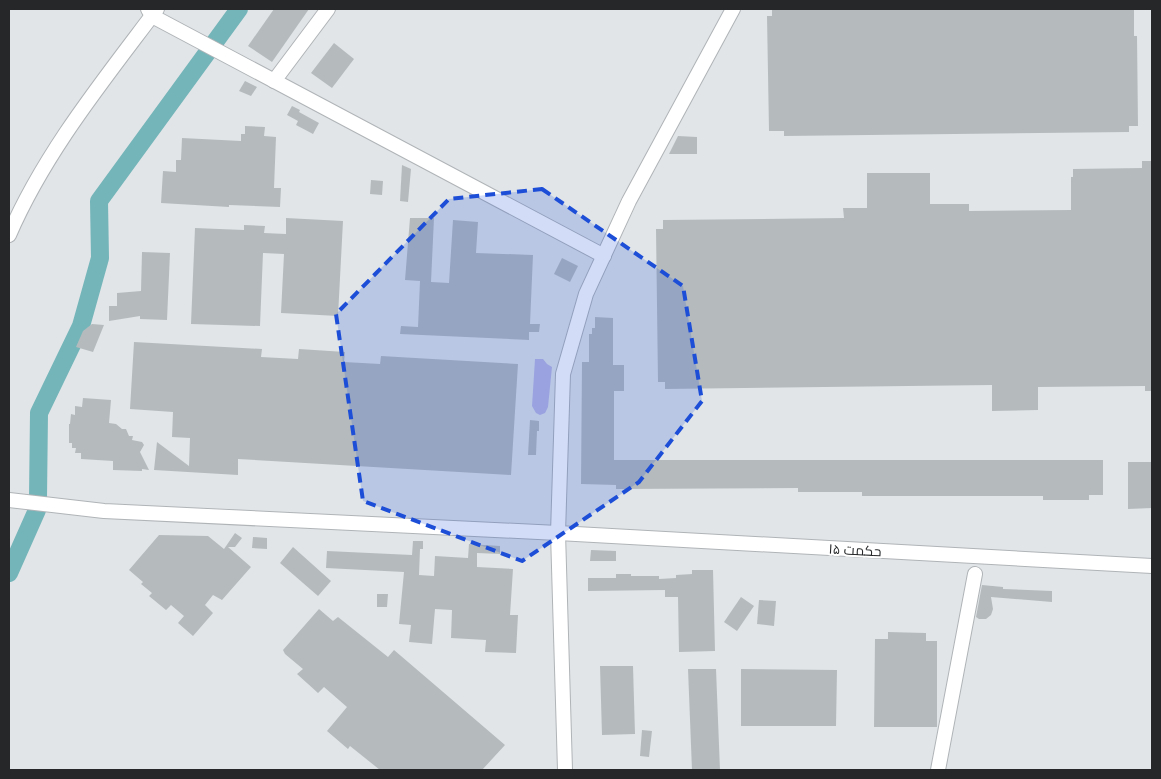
<svg xmlns="http://www.w3.org/2000/svg" width="1161" height="779" font-family="Karla,Cairo,sans-serif">
  <style>
    .green { fill: #bab8e2 }
    .lines { fill: none; stroke-linecap: round; stroke-linejoin: round }
    .river { stroke: #74b5b9; stroke-width: 18 }
    .building { fill: #b5bbbd }
    .minor-casing { stroke: #b0b4b7; stroke-width: 16 }
    .minor { stroke: #fff; stroke-width: 14 }
    .marked { fill: #1d4ed8; fill-opacity: 0.2; stroke: #1d4ed8; stroke-width: 4; stroke-dasharray: 10 6; stroke-linejoin: round }
    .labels { text-anchor: middle; stroke-width: 4; stroke-linejoin: round; paint-order: stroke }
    .street-label { font-size: 14px; fill: #252728; stroke: #fff }
  </style>
  <rect width="100%" height="100%" fill="#e1e5e8"/>
  <path class="green" d="M535,359H543L547,364L552,367L548,407L545,413L540,415L536,413L532,406Z"/>
  <g class="lines">
    <g class="river">
      <path d="M38,498L39,413L81,326L100,258L99,201L239,9"/>
      <path d="M9,573L37,510"/>
    </g>
  </g>
  <g class="building">
    <path d="M274,9H309L272,62L248,46Z"/>
    <path d="M772,9H1134V36H1137L1138,126H1129V132L784,136V131H769L767,16H772Z"/>
    <path d="M334,43L354,59L332,88L311,73Z"/>
    <path d="M245,81L257,87L251,96L239,91Z"/>
    <path d="M292,106L300,110L299,112L319,123L313,134L296,125L298,121L287,115Z"/>
    <path d="M245,126L265,127L264,136L276,137L274,188H281L280,207L229,205V207L161,203L163,171L176,172V160H181L182,138L241,141V134H245Z"/>
    <path d="M678,136L697,137V154H669Z"/>
    <path d="M1142,161H1152V391H1145V386L1038,387V410L992,411V385L665,389V382H658L656,229H663V220L844,218L843,208H867V173H930V204H969V211L1071,210V177H1073V169L1142,168Z"/>
    <path d="M402,165L411,169L408,202L400,201Z"/>
    <path d="M371,180L383,181L382,195L370,194Z"/>
    <path d="M286,218L343,221L338,316L281,313L284,254L263,253L260,326L191,324L195,228L244,230V225L265,226L264,233L286,234Z"/>
    <path d="M410,218H434L431,282L449,283L453,220L478,222L476,253L533,255L530,324H540L539,332H529V340L400,334L401,326L418,327L420,281L405,280Z"/>
    <path d="M142,252L170,253L167,320L140,319V316L109,321V306H117V293L141,291Z"/>
    <path d="M562,258L578,266L570,282L554,274Z"/>
    <path d="M595,317L613,318V365H624V391H614V460H1103V495H1089V500H1043V496H862V492H798V488L616,489V485L581,484L582,362H589V334H592V328H595Z"/>
    <path d="M92,324L104,325L93,352L76,347L83,331Z"/>
    <path d="M134,342L262,349L261,357L298,359L299,349L345,352L344,362L380,364L381,356L518,364L511,475L238,459V475L154,470L157,442L189,466L190,438L172,437L173,412L130,409Z"/>
    <path d="M83,398L111,400L109,423L116,424L122,429H126L129,436H133L132,440L142,442L144,445L140,452L149,470L142,469V471L113,470V461L81,459V453H75L76,448H72V443H69V424H70L71,414L75,415V406L82,407Z"/>
    <path d="M530,420L539,421V431H537L536,455H528Z"/>
    <path d="M1128,462H1152V508L1128,509Z"/>
    <path d="M235,533L242,538L235,547H228L251,567L222,600L213,595L205,605L213,613L193,636L178,623L184,616L171,605L166,610L149,596L152,593L141,584L143,582L129,570L159,535L208,536L224,549Z"/>
    <path d="M253,537L267,538V549L252,548Z"/>
    <path d="M413,541H423V549H420L419,575L434,576L435,556L468,558L469,544L500,546V554L477,553V567L513,569L510,615H518L516,653L485,652L486,640L451,638L452,610L435,609L432,644L409,642L411,625L399,624L404,572L326,568L327,551L412,555Z"/>
    <path d="M293,547L331,581L318,596L280,563Z"/>
    <path d="M591,550L616,551V561H590Z"/>
    <path d="M692,570H713L715,651L679,652L678,597H665V590L588,591V578H616V574H631V576H659V579L676,578V575L692,574Z"/>
    <path d="M982,585L1003,587V589L1052,591V602L991,597L993,609L991,615L986,619H979L976,617Z"/>
    <path d="M377,594H388L387,607H377Z"/>
    <path d="M741,597L754,606L737,631L724,622Z"/>
    <path d="M759,600L776,601L774,626L757,624Z"/>
    <path d="M319,609L333,621L338,617L388,657L394,650L505,745L482,770H380L350,746L348,749L327,731L347,707L324,687L318,693L297,674L303,669L285,654L283,650Z"/>
    <path d="M888,632L926,633V641H937V727H874L875,639H888Z"/>
    <path d="M600,666H633L635,734L602,735Z"/>
    <path d="M688,669H716L720,770H692Z"/>
    <path d="M741,669L837,670L836,726H741Z"/>
    <path d="M642,730L652,731L649,757L640,756Z"/>
  </g>
  <g class="lines">
    <defs>
      <g id="minor">
        <path d="M148,9L152,16L604,256"/>
        <path d="M274,81L328,9"/>
        <path d="M9,235C45,152 103,81 157,9"/>
        <path d="M9,500L104,511L558,533L1152,566"/>
        <path d="M565,770L558,533L563,374L586,294L629,201L733,9"/>
        <path d="M938,770L975,574"/>
      </g>
    </defs>
    <use href="#minor" class="minor-casing"/>
    <use href="#minor" class="minor"/>
  </g>
  <path class="marked" d="M542,189L683,286L702,401L639,482L522,561L363,501L336,314L449,199Z"/>
  <g class="labels">
    <g class="street-label">
      <text transform="translate(855 550) rotate(3)" y="5">حکمت ۱۵</text>
    </g>
  </g>
  <rect width="1161" height="779" fill="none" stroke="#252728" stroke-width="20"/>
</svg>
